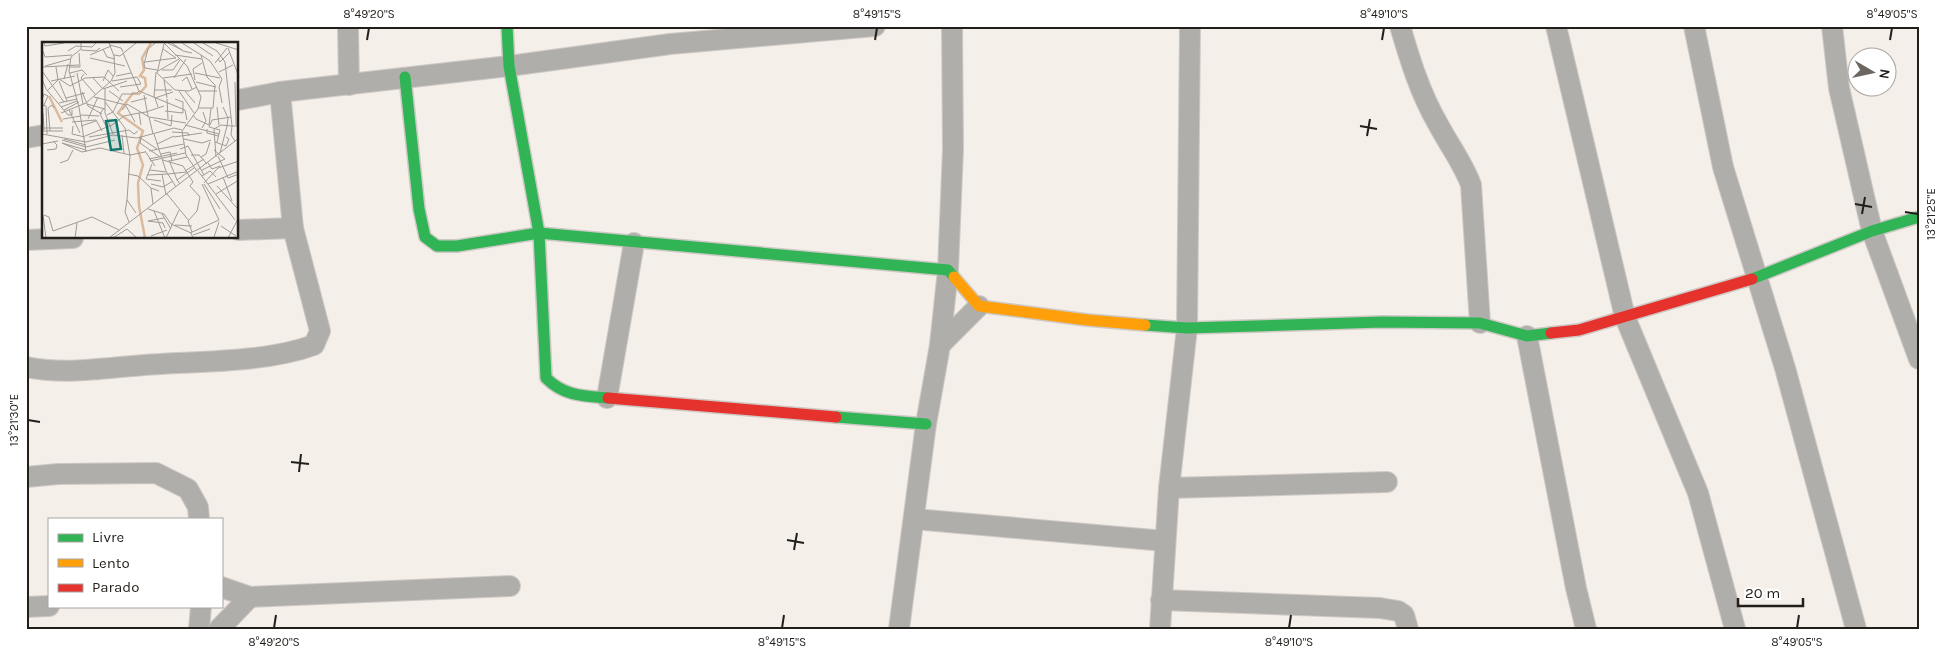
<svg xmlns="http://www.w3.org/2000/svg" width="1945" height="655" font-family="Karla,sans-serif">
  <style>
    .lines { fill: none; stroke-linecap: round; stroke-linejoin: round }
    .street-casing { stroke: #cec9c5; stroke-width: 22 }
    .fast-casing { stroke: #cec9c5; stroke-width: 14 }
    .slow-casing { stroke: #cec9c5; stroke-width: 14 }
    .jam-casing { stroke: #cec9c5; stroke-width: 14 }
    .street { stroke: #b0aeab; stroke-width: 20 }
    .fast { stroke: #30b455; stroke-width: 11 }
    .slow { stroke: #ff9f0a; stroke-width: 11 }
    .jam { stroke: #e5322d; stroke-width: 11 }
    .ticks { fill: none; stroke: #221e1a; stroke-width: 2 }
    .inset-river { fill: none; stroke: #dabb9f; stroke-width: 2.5 }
    .inset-road { fill: none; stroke: #a19b96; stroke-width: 1 }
    .view { fill: #0f766e; fill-opacity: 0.15; stroke: #0f766e; stroke-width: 2.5 }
    .inset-edge { fill: none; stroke: #221e1a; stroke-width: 2.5 }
    .neatline { fill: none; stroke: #221e1a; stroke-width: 2 }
    .ticks-label { font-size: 12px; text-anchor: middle; fill: #221e1a }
  </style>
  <rect width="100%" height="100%" fill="#f5efe9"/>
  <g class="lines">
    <defs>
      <g id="street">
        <path d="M348,26L349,85"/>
        <path d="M1400,26C1410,60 1420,93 1438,124C1449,145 1463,163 1471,185L1480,323"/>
        <path d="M1556,26L1625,317L1698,493L1735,629"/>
        <path d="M1694,26L1723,167L1785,368L1856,629"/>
        <path d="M1832,26L1839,88L1872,231L1919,359"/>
        <path d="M238,100L280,92L509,66L670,44L875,26"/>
        <path d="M26,138L44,135"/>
        <path d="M238,230L293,228"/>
        <path d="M26,240L73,238"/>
        <path d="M1527,336L1576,588L1586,629"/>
        <path d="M940,345L979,306"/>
        <path d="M26,367C66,375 104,368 144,365C197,361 265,363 314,345L320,331L293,228L280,92"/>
        <path d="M607,398L634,243"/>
        <path d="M26,477L58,474L156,473L188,489L198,507L199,519"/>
        <path d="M1169,488L1387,482"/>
        <path d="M914,519L1165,541"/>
        <path d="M221,587L250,597L510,586"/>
        <path d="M1161,600L1380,608L1398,611L1404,615L1408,629"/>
        <path d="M26,607L49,606"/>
        <path d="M199,629L201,606"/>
        <path d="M219,629L250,597"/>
        <path d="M899,629L926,424L940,345L948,270L953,149L952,26"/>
        <path d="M1160,629L1169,488L1187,328L1190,26"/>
      </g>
      <g id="fast">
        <path d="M507,26L509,66L539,233L546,378C564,396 583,396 608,398"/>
        <path d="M405,77L419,209L425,237L437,246H457L539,233L948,270L954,277"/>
        <path d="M1752,279L1872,231L1919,217"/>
        <path d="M1145,325L1187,328L1382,322L1480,323L1527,336L1551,333"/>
        <path d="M836,417L926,424"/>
      </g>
      <path id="slow" d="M954,277L979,306L1087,320L1145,325"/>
      <g id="jam">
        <path d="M1551,333L1579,330L1752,279"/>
        <path d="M608,398L836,417"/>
      </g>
    </defs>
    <use href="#street" class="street-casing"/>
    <use href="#fast" class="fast-casing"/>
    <use href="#slow" class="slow-casing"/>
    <use href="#jam" class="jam-casing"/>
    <use href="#street" class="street"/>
    <use href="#fast" class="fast"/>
    <use href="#slow" class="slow"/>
    <use href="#jam" class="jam"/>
  </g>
  <path class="ticks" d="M367,40L369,28M875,40L877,28M1382,40L1384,28M1890,40L1892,28M1360,126L1377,129M1367,136L1370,119M1855,204L1872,207M1905,212L1918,214M1862,214L1865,197M28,420L40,422M291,462L309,464M299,472L301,454M787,540L804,543M794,550L797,533M274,628L276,615M782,628L784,615M1289,628L1291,615M1797,628L1799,615"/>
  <g transform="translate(42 42)">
    <rect width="196" height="196" fill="#f5efe9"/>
    <path class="inset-river" d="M7,54L20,80M103,196L97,164L96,141L101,123L95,106L101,89L76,71L91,51L97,52L104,44L103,36L98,34L102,28L100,16L109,1"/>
    <path class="inset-road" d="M2,1L3,4L22,1M39,1V7L29,15L27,29L37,65L44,110M113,1L106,7L102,22L103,26L115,28M122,1L145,24L159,55L156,67L140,89L144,113L155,129M126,1L140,8M130,1L141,9L150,11M140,1L159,13L165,35L173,43L171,66H157M152,1L171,14M161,1L175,9L183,20L190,84H197M174,1L197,8M122,2L115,31L133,48L147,49L155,45M68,3L79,6L81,10M186,6L197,35M61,7L65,15L73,17M121,7L134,16M39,8L54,9L58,6M1,9L3,15L30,13M26,9L34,4L50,5L54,1M81,11L97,49L143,68L145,78M48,13L69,4M72,13L78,14L94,1M133,13L160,17M159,13L168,19L180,37L177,45L180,61M48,16L83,24M176,17L178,20L187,11M103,20L134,16M173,21L185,6M3,24L28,17M0,25L37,23M28,25H38L37,11M120,28H131L138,18M0,29L22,60M116,29L137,17M177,30L191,23M28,31L40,28L45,33M35,31L41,62M153,31L178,36M42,32L39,36L54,53M74,34L89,31M51,36L61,47L85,39M121,36L150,32M132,36L144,17M0,37L4,47L26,73H30V68M17,37L28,44L43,36L62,35L77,49M22,37L26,22M122,38L125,56M153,38L151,27L160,21M9,39L33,34M17,39L25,59M61,39L66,28L71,34M70,39L95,35L99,42L78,45M140,39L145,35L150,47M154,40L174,45M193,40L194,83M63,47V71L71,92M113,48H130M5,49L16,38L14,25M67,49L81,59M137,49L152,71M143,49L153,61M156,49H175M40,50L46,64L60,72M102,53L106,74M1,55L2,52L6,54L2,63M52,55L84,63M112,55L114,30M24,56L43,51M125,57L126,77M63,60L83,86L88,114L85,158L94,171M89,60L105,56M17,61L35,57M45,62L63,67M0,63L4,64L5,92M84,64L93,80M19,65L35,59M116,65L113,56L131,50M175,65L177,83M181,65L186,76L185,84M62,66L58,72L65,86M22,68L37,60M27,68L38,91M80,68L85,62L107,75L144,81M123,69L141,71V60L133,57M104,70L122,64M1,71L2,88M19,71L44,61L69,39L73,31L72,14L67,1M39,73L57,74M65,73L71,70L80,52H94L97,49M151,73L154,77L167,83L169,66M107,75L111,92M21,77L39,74M46,77L56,55M112,78L129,84L130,73M30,80L54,78L60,89M99,83L97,71L104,70M143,83L177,92M31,84L30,92L43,95M39,84L54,79M190,84L189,93L193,99M167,85L170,78L189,75M167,85L178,88L175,100M0,86H21M160,86L164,79L161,70M165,87V91L176,94M0,89H21M8,89L6,66L10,63L12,66M130,90L146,91L147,94M0,92L44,100L71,93L95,96L132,86L140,88M112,92L124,129L134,145M80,93L82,111M43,94L70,83L82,74L97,71M47,95L87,88L92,92L96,89M97,95L115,107M99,95L98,101L118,115M132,95L160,91M22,97L44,103M142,97L160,101L169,98M20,98L44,105L73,98M173,100L184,104L187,97L184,95M20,101L40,110L58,106L88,113L103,110M20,101L44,108M0,102L16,99M115,102L132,94M138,107L146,104L162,133M5,108L14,107L15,103L11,99M103,109L113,124M107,109L142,102M178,111L185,84M119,112L128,110L130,119M149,113H157L165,122M176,114L186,136L197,132M159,115L164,112L168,100M174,115L172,87L179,83L190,84M107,117L135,111M121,118L141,124L151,140L148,144L158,155L155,169L146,179L150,190M127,118L135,138M108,119L143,111M128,119L145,115M18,121L26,118L31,108M166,121L170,127L178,124M110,122L104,137L119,139M108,128L124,130M160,128L183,117L172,108M143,129L162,117M156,129L193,178M86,132L96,134L109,146L117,149M120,132L124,153M126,132L144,130M105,133L126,132M160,134L168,129L174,135M181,135L190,159M162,141L176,126L197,119M109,142L121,145L131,139M138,142L135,138L152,126M162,142L178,167M166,142L197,129M175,144L195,166M109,146L111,162M125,152L147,179M174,152L197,138M85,158L83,170L87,180M106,167L122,172L129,182L149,191L151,196M112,169L123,196M120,172L129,187M1,173L4,196M2,173L7,175L11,189L50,175L77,188M106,179L121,181L123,186M106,179L122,176M133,183L150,184M179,184L194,194M148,191L177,178L160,142M151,193L168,187M109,194L125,188M172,195L177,180M33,196L35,181M67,196L197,96M71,196L85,187L95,196M124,196L137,168M186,196L197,175"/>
    <path class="view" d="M74,78L79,107L69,108L64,79Z"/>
    <rect width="196" height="196" class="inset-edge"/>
  </g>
  <rect width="1945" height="655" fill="none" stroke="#ffffff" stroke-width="55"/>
  <rect x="48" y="518" width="175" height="90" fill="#ffffff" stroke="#a7a5a3"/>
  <rect x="58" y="534" width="25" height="8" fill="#30b455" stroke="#a7a5a3"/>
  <text x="92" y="542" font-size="15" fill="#221e1a">Livre</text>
  <rect x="58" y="559" width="25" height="8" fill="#ff9f0a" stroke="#a7a5a3"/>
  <text x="92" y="568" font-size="15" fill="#221e1a">Lento</text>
  <rect x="58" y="584" width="25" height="8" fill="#e5322d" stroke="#a7a5a3"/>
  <text x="92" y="592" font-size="15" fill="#221e1a">Parado</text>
  <g transform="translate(1872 72) rotate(99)"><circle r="24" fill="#ffffff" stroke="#a7a5a3"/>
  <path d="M0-4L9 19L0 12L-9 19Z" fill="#6c6762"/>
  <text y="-8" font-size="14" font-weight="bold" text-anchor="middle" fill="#221e1a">N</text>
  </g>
  <path d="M1738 598v8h65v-8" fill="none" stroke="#221e1a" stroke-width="2.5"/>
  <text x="1745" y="598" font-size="15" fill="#221e1a" stroke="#ffffff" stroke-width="4" paint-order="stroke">20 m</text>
  <rect x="28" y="28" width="1890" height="600" class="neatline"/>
  <g class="ticks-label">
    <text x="369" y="18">8°49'20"S</text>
    <text x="877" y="18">8°49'15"S</text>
    <text x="1384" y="18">8°49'10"S</text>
    <text x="1892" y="18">8°49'05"S</text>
    <text transform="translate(1931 214) rotate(-90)" y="4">13°21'25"E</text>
    <text transform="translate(14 420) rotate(-90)" y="4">13°21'30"E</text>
    <text x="274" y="646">8°49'20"S</text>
    <text x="782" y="646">8°49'15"S</text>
    <text x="1289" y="646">8°49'10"S</text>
    <text x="1797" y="646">8°49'05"S</text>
  </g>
</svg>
